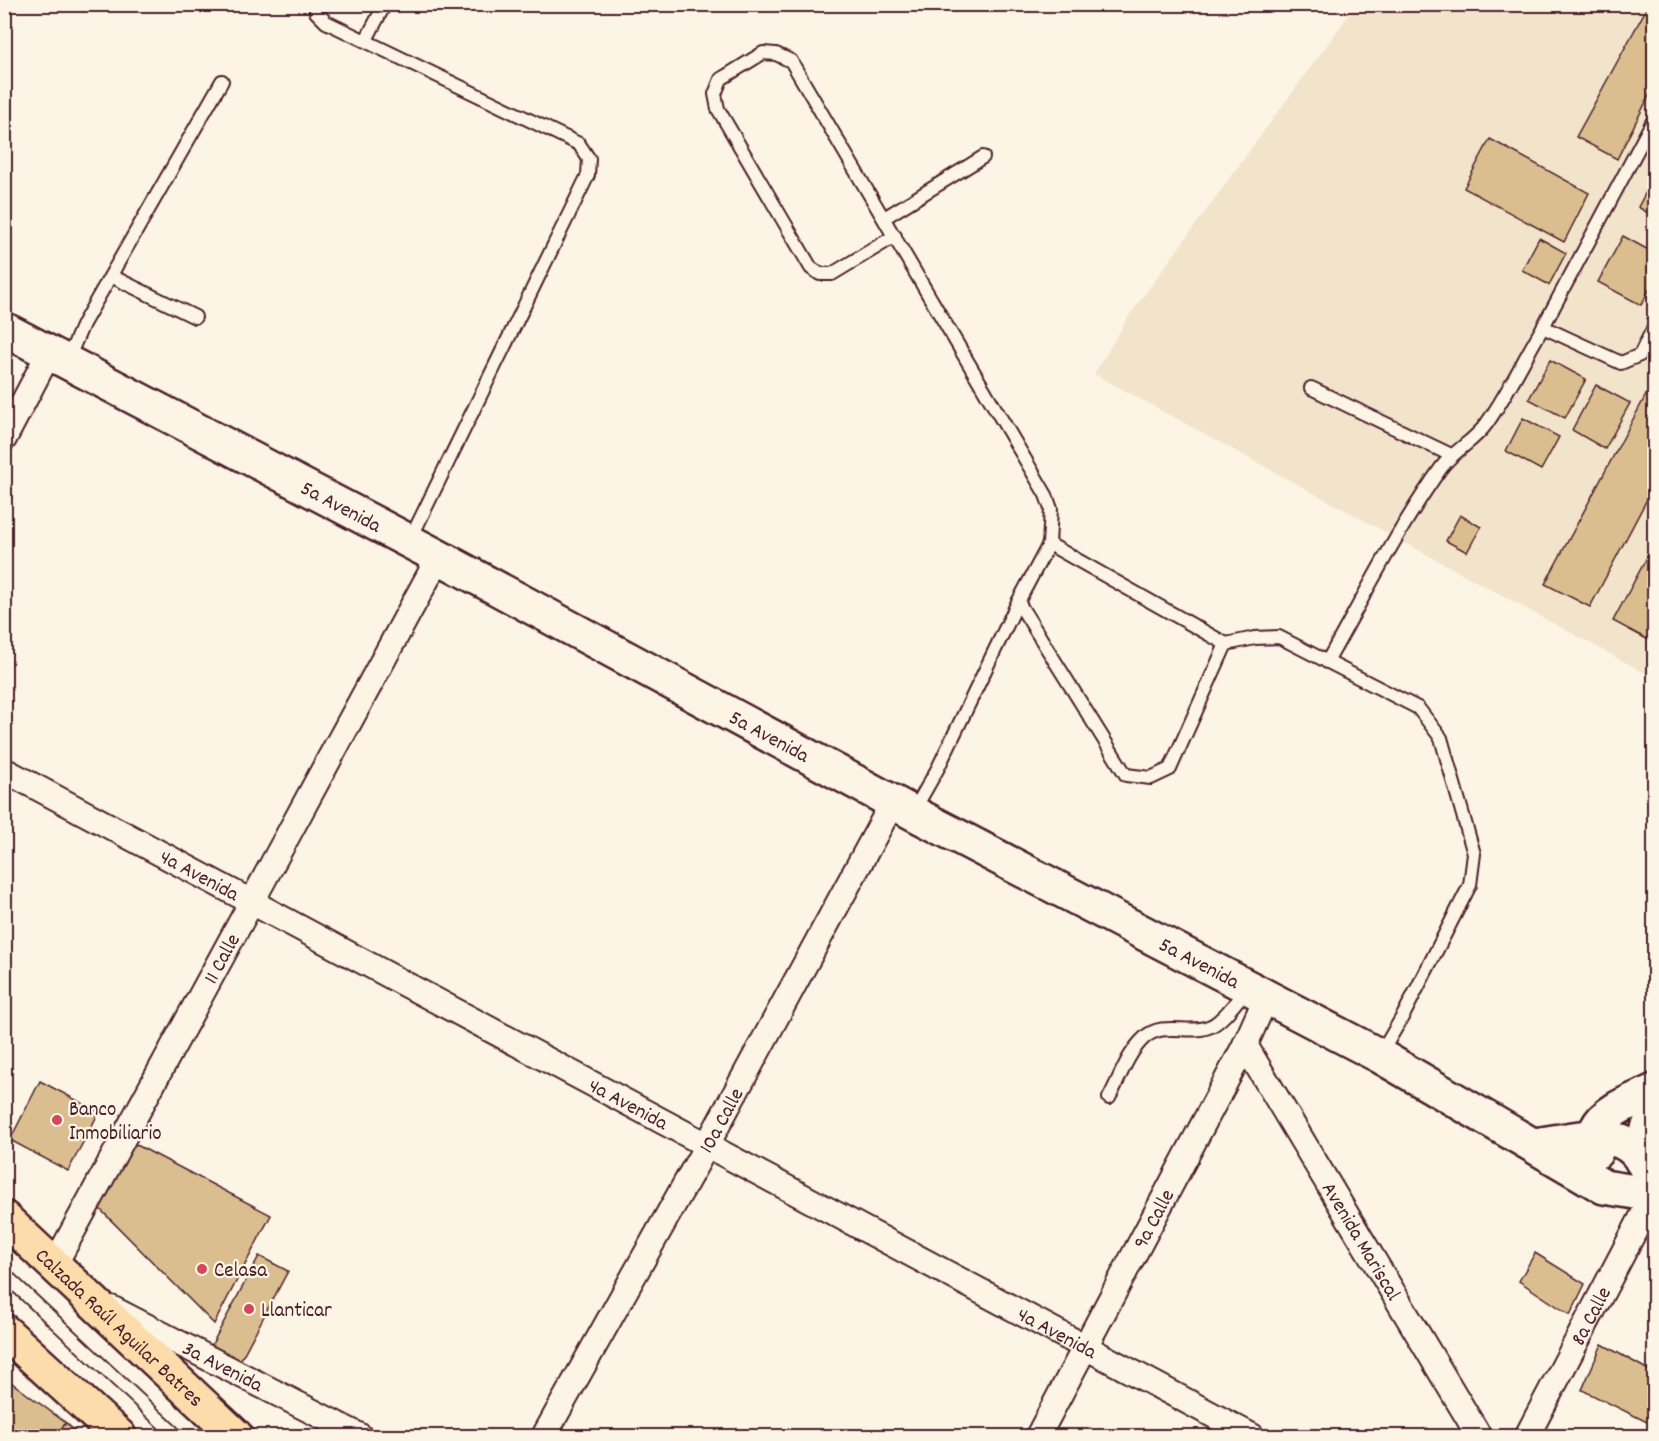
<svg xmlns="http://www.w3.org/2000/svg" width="1659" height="1441" font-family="Dekko,sans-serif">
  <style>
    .built { fill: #f2e4cb }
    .building { fill: #dabe8f; stroke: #4a1f2b; stroke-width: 1.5 }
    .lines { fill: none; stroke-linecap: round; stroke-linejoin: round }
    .lane-casing { stroke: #4a1f2b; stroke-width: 16 }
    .street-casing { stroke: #4a1f2b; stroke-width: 28 }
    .secondary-casing { stroke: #4a1f2b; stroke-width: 38 }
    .highway-casing { stroke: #4a1f2b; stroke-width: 38 }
    .lane { stroke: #fcf5e5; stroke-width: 12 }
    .street { stroke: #fcf5e5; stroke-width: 24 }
    .secondary { stroke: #fcf5e5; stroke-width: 33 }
    .highway { stroke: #fddcac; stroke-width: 33 }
    .poi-dot { fill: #d1495b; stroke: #fcf5e5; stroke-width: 2 }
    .labels { text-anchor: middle; stroke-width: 4.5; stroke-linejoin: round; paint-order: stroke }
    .street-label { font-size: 21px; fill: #4a1f2b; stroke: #fcf5e5 }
    .poi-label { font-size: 21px; fill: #4a1f2b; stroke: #fcf5e5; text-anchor: start }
  </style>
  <rect width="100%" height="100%" fill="#fcf5e5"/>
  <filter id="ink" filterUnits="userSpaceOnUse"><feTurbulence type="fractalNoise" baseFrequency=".0167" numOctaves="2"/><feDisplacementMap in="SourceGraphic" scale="12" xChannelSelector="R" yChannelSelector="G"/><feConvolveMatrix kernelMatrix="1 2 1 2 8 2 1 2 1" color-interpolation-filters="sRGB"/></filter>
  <g filter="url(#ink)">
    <path class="built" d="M1356,5H1654V678L1094,374L1129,316Z"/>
    <g class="building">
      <path d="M1649,4H1654V86L1617,159L1576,137Z"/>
      <path d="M1490,139L1589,193L1564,242L1464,188Z"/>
      <path d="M1654,177V217L1638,207Z"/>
      <path d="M1623,236L1654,253V281L1641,305L1598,282Z"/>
      <path d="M1539,238L1566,253L1549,285L1522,270Z"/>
      <path d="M1550,360L1586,379L1565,418L1529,399Z"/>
      <path d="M1654,380V486L1590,607L1545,584Z"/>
      <path d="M1596,385L1630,403L1605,449L1572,430Z"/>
      <path d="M1523,418L1559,437L1541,470L1506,451Z"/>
      <path d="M1460,515L1481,527L1467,552L1446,541Z"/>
      <path d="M1654,544V643L1613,621Z"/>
      <path d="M40,1081L99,1112L68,1171L10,1140Z"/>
      <path d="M133,1143L271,1215L214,1324L99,1208Z"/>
      <path d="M1535,1253L1585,1284L1570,1315L1519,1281Z"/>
      <path d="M259,1256L288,1271L239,1363L210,1348Z"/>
      <path d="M1602,1344L1654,1373V1409L1649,1423L1582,1390Z"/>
      <path d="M4,1377L66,1423L55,1436H4Z"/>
      <path d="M66,1423L81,1436H55Z"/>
    </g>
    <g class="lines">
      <defs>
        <g id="lane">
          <path d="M317,4L316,12L326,22L579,144L589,159L588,175L410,540"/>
          <path d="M366,40L385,4"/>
          <path d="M1654,119L1543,327L1621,363L1640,355L1654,327"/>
          <path d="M884,218L983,157"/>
          <path d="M895,236L832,274H820L811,268L718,109L715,94L721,79L763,53L776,54L791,61L1046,495L1051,509L1049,544L1018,602L938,768L913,812"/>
          <path d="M111,276L195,317"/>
          <path d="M67,361L83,324L222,81"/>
          <path d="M1311,388L1451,455"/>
          <path d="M1049,544L1226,644L1255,638L1279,637L1418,708L1441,738L1474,854L1470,885L1404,1014L1380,1055"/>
          <path d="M1018,602L1126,775L1151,778L1170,769L1226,644"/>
          <path d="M1327,662C1364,597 1398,528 1441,468C1454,450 1475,441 1487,423C1508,393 1524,359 1543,327"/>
          <path d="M1109,1098C1120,1078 1127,1054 1144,1038C1163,1020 1190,1036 1211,1026C1223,1021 1238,999 1247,989"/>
          <path d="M4,1274L177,1436"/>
        </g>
        <g id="street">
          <path d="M4,439L49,353"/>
          <path id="s1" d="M4,770L1252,1436"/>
          <path id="s2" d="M1245,1045L1479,1436"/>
          <path id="s3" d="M55,1264L439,557"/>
          <path id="s4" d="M111,1308L360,1436"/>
          <path id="s5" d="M544,1436L707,1145L893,802"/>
          <path id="s6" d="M1038,1436L1245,1045L1266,998"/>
          <path id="s7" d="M1527,1436L1654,1194"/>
        </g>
        <g id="secondary">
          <path id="s8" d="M4,329L439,557L913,813L1380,1056L1604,1187L1654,1195"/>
          <path d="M1534,1145C1591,1137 1639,1119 1654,1194"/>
          <path d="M1596,1152C1595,1144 1593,1135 1597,1128C1606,1109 1636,1100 1654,1091"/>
          <path d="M1642,1161L1648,1129L1654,1114"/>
        </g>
        <g id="highway">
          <path id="s9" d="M4,1218L236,1436"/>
          <path d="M4,1331L119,1436"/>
        </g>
      </defs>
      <use href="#lane" class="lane-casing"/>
      <use href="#street" class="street-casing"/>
      <use href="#secondary" class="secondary-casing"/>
      <use href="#highway" class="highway-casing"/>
      <use href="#lane" class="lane"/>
      <use href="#street" class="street"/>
      <use href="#secondary" class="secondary"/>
      <use href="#highway" class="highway"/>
    </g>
  </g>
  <g class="poi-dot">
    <circle cx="57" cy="1120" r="6"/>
    <circle cx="202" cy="1269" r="6"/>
    <circle cx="249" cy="1309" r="6"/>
  </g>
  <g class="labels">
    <g class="street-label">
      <text dy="7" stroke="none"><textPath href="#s8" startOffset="381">5a Avenida</textPath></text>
      <text dy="7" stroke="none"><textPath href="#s8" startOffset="867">5a Avenida</textPath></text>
      <text dy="7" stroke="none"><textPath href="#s1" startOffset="222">4a Avenida</textPath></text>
      <text dy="7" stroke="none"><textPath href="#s3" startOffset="348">11 Calle</textPath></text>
      <text dy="7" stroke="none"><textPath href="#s8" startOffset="1353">5a Avenida</textPath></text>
      <text dy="7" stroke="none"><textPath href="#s1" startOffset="708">4a Avenida</textPath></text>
      <text dy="7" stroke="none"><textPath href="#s5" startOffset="362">10a Calle</textPath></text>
      <text dy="7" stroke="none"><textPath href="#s6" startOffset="246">9a Calle</textPath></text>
      <text dy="7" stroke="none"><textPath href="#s2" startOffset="228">Avenida Mariscal</textPath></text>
      <text dy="7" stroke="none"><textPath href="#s7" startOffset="136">8a Calle</textPath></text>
      <text dy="7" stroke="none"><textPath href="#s9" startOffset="159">Calzada Raúl Aguilar Batres</textPath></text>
      <text dy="7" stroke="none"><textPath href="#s1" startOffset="1194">4a Avenida</textPath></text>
      <text dy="7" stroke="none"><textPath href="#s4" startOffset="126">3a Avenida</textPath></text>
    </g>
    <g class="poi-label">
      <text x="69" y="1115">Banco<tspan x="69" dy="24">Inmobiliario</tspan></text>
      <text x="214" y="1276">Celasa</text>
      <text x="261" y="1316">Llanticar</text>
    </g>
  </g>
  <rect width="1659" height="1441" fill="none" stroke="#fcf5e5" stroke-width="24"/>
  <rect x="12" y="12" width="1635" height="1417" fill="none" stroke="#4a1f2b" stroke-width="2" filter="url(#ink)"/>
</svg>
